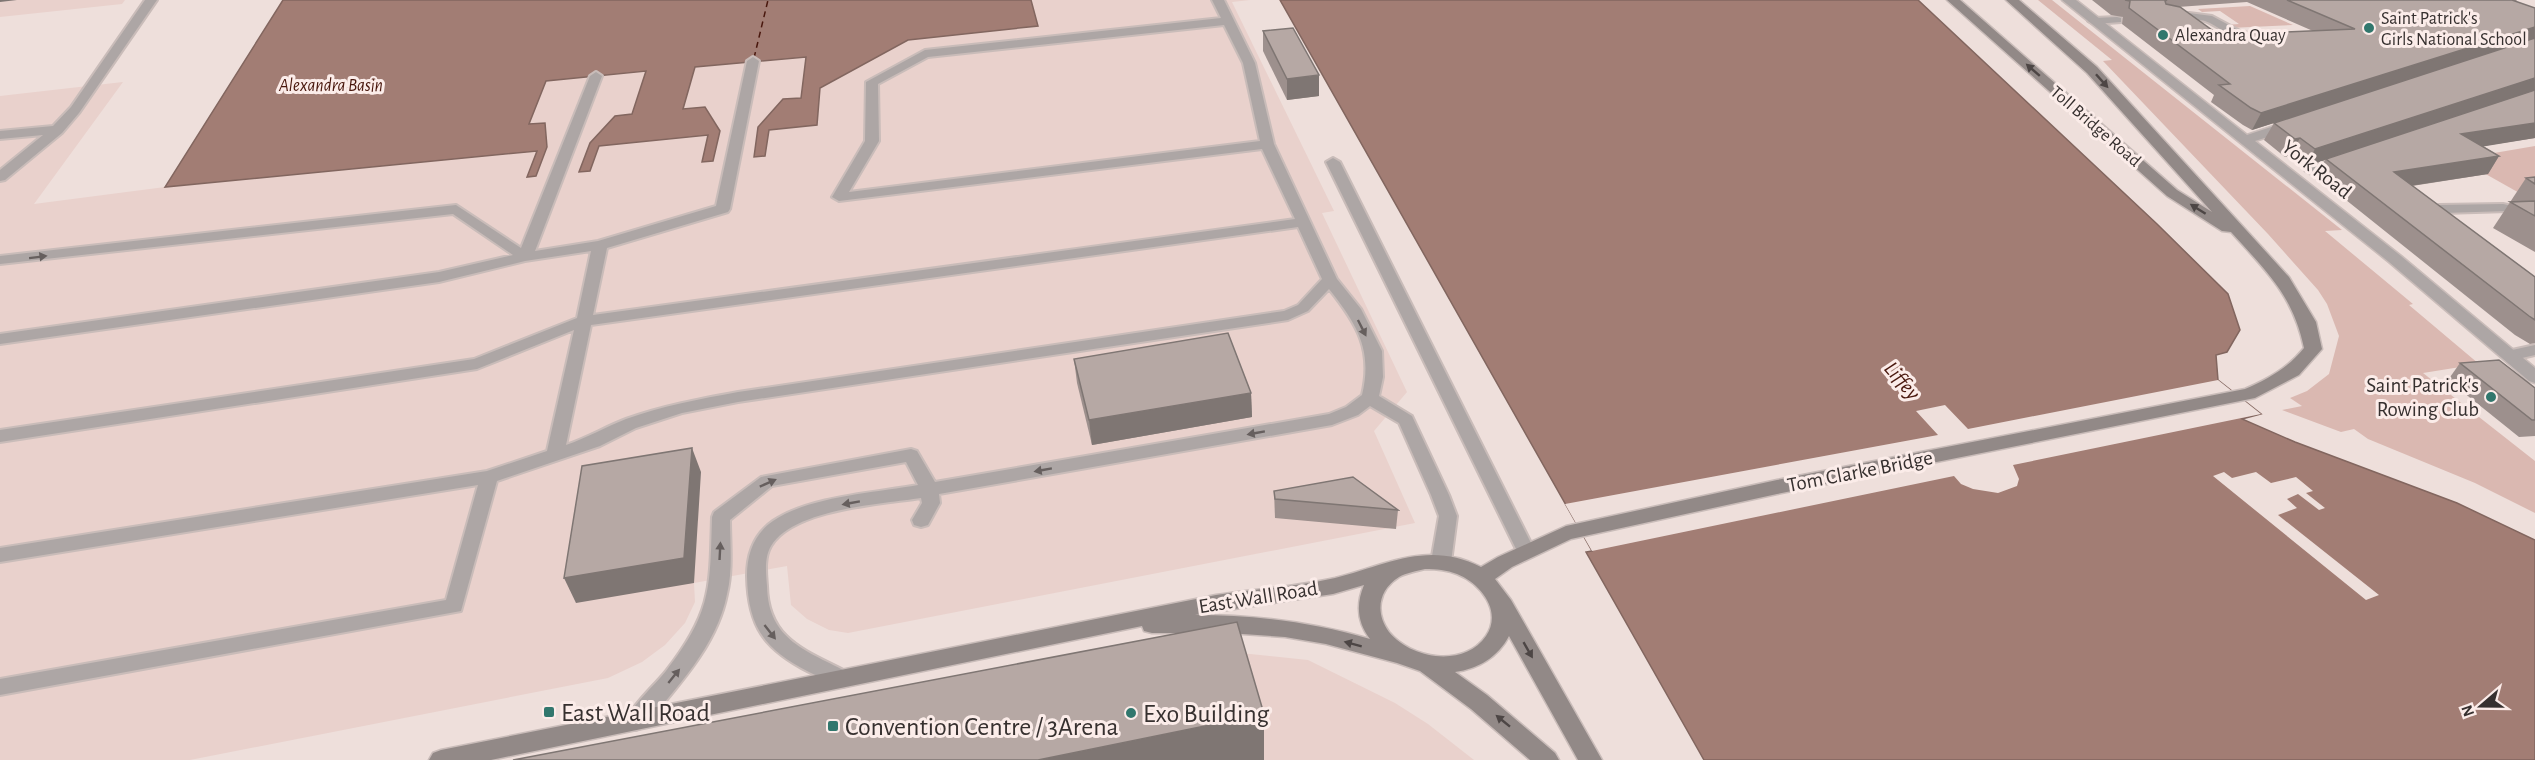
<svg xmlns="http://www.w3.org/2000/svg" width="2535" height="760" font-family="'Alegreya Sans',sans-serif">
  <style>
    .built { fill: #e9d1cc }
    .green { fill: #dab8b1 }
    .water { fill: #a27d74; stroke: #82665f; stroke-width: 1.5 }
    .pier { fill: #eedfdb }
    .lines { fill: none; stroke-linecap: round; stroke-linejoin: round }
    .ferry { stroke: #49170d; stroke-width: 1.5; stroke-dasharray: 6 4.5; stroke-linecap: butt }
    .lane-casing { stroke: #c9bcb9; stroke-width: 4 }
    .street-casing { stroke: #c9bcb9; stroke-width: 3 }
    .secondary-casing { stroke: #c9bcb9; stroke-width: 3 }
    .lane { fill: #ada6a5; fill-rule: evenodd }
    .street { fill: #ada6a5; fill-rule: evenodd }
    .secondary { fill: #928987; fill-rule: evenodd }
    .wall { fill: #9d908d; fill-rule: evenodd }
    .shaded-wall { fill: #7f7673 }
    .building { fill: #b6a8a4; stroke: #7f7673; stroke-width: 1.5 }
    .oneway { fill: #4d4645 }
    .oneway2 { fill: #665f5e }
    .poi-dot { fill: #31776d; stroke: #fbece9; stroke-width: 2 }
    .labels { text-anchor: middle; stroke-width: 6; stroke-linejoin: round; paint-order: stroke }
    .far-poi-label { font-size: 18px; fill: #36302f; stroke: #fbece9; text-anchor: start }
    .far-water-label { font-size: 18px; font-style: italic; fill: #49170d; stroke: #fbece9 }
    .far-street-label { font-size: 18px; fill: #36302f; stroke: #fbece9 }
    .street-label { font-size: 21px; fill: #36302f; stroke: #fbece9 }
    .poi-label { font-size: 21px; fill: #36302f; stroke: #fbece9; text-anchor: end }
    .water-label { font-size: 22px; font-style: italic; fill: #49170d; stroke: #fbece9 }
    .near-poi-label { font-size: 26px; fill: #36302f; stroke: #fbece9; text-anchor: start }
  </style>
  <rect width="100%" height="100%" fill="#eedfdb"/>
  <g class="built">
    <path d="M0,0H125L122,4L0,17Z"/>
    <path d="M1031,0H1250L1232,2L1334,211L1322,213L1407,392L1374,431L1415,523L848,633L829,630L807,619L791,605L787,566L694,583L695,602L685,623L665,645L642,662L608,678L190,760H0V96L123,82L34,204L165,187L538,151L528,177L547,147L528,124L546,81L647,71L632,114L615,116L590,143L580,172L590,171L599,146L708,135L702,162L713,161L720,131L683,109L695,67L807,57L801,98L783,100L754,157L764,156L769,130L817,125L820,88L908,40L1037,26Z"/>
    <path d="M1231,652L1308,660L1395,703L1428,724L1474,760H668Z"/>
  </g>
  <g class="green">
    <path d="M2038,0H2052L2342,230L2325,231L2413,304L2409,305L2479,364L2423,373L2535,461V513L2475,483L2368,439L2354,429L2341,432L2282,410L2302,406L2290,398L2307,391L2329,374L2339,336L2327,304L2318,290L2268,234L2103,61L2112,60Z"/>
    <path d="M2250,6L2293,25L2230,28L2226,25L2239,24L2220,11L2202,12L2198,9Z"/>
    <path d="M2535,146V198L2530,199L2459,159Z"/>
  </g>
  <g class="water">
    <path d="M283,0H1031L1038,26L908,40L820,88L817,125L769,130L765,156L754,157L758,127L783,99L801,98L806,57L695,67L683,109L705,107L720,131L713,161L702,162L708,135L599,146L590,171L579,172L590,143L615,116L632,114L646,71L546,81L529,124L545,123L547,147L536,176L527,177L537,151L165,187Z"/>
    <path d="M1280,0H1918L2157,224L2228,294L2240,330L2227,352L2216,355L2218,380L2261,414L2242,419L2295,442L2457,503L2535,540V760H1704L1586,552L1592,551Z"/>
  </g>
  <g class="pier">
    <path d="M2218,380L2261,414L2013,465L2019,479L2017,486L1998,493L1973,489L1961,484L1954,476L1592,551L1565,504L1938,435L1916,411L1945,405L1968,429Z"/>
    <path d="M2224,472L2232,478L2256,472L2271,483L2296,477L2313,491L2306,493L2325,508L2319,510L2298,494L2287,499L2297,508L2278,515L2379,595L2366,600L2213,476Z"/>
  </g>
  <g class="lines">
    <path class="ferry" d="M754,58L768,0"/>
    <defs>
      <g id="lane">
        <path d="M145,0H157L79,113L62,133L5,180L0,181V170L43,135L0,139V131L53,126L71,107Z"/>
        <path d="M1212,0H1224L1255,63L1274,144L1337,279L1361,309L1382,351L1383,377L1379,396L1412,416L1449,495L1457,516L1451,562L1448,567L1441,569L1434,567L1431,562L1439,516L1431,495L1399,423L1370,406L1358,415L1332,425L939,494L940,503L928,525L921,527L914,525L912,520L922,503L921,498C882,504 793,509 771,546C764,558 766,573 767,586C768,641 808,651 849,673L852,679L849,685L842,687C831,684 820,677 809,672C764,649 748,627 747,576C747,554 754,534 773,521C810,496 874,493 918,485L906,462L772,486L730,520C730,544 733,570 727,594C717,646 676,688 644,727L636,730L628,727L625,721C635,702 653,687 666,671C712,612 710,588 712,517L714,512L761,477L911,449L917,451L935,482L1329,414L1346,407L1362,395C1373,350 1357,324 1329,289L1308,311L1288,320L738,402L682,413L636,428L600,446L497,481L461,611L0,695V679L446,600L478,485L0,562V548L487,471L547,451L574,330L477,369L0,442V430L474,359L577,318L591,251L525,261L439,282L0,344V334L439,272L513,255L453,214L0,264V256L456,205L521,248L590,76L596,72L602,76L535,251L598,241L716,206L747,61L753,57L759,61L730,209L728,212L607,248L593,315L1295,219L1262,149L839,201L832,197L865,141L866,82L925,50L1221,18ZM1224,25L1243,63L1260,141L849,192L879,141L878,84L928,57ZM1298,227L1322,279L1298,305L1284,311L738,392C700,399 662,406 626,419C605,427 587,438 566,445L591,325Z"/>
        <path d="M2189,13L2212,16L2240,31L2259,36L2261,38C2245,52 2221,26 2205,21C2193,17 2174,26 2164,18L2170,15Z"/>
        <path d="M2117,17L2121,18V22L2094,24L2088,21L2094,18Z"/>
        <path d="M1333,158L1340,162L1535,551L1533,556L1526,558L1519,556L1517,551L1326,162Z"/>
        <path d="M2503,204L2508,205L2510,208L2508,211L2443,213L2449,221L2442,225L2437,224L2427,212L2439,205Z"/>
        <path d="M2535,345V355L2509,361L2501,356L2503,352Z"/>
      </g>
      <g id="street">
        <path d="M2062,0H2076L2247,135L2286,122H2296L2298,125L2296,128L2255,141L2401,256L2535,368V383L2529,381L2389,262Z"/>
        <path d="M2345,156L2350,157L2352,160L2350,163L2312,175L2305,171L2307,168Z"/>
      </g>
      <path id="secondary" d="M1947,0H1960L2177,190L2212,212L2087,73L2006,0H2019L2097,67L2289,277L2316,322L2322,349L2299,375L2255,398L1777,494L1571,539L1512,567L1495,579L1511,600L1602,760H1578L1509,636C1498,657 1478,669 1455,672L1487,695L1555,753L1559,760H1530L1471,709L1420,671L1397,663L1326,644L1285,637L1228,633H1152L1144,631L1142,626L491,760H429L433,753L441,750L1216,595C1255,589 1296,587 1335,578C1386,565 1429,540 1481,567L1498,557L1566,526L1777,480L2245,389C2268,379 2288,368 2304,348C2293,295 2266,271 2231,232L2222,231L2167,196ZM1425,569C1436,569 1447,570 1457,574C1480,583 1503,611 1486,636C1464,668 1411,659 1389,632C1375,613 1378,590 1399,577C1406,573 1417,571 1425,569ZM1364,585C1356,604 1357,622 1370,639C1312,622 1255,615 1195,615L1333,594Z"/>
    </defs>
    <use href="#lane" class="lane-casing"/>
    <use href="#street" class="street-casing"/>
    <use href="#secondary" class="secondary-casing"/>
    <use href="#lane" class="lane"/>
    <use href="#street" class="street"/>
    <use href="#secondary" class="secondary"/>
  </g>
  <g class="wall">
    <path d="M2092,0H2517L2516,1L2535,138L2483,146L2499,156L2488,174L2412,186L2535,277V343L2530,344L2515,335L2316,176L2325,160L2305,167L2290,155L2285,157L2264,140L2274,123L2252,130L2243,125L2211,102L2214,95L2122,24L2123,17L2111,15ZM2247,2L2313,31L2219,35L2178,7Z"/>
    <path d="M1263,31L1319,96L1287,100L1263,51Z"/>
    <path d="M2535,177V252L2493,228L2526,178Z"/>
    <path d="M1074,359L1251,393L1252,417L1092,445L1077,383Z"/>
    <path d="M2460,363L2535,388V436L2519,437L2448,380Z"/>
    <path d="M1274,491L1398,510L1396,529L1275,518Z"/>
  </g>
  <g class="shaded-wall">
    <path d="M0,0H17L0,2Z"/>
    <path d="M2535,27V40L2252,130L2261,113Z"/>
    <path d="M1319,75V96L1287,100V79Z"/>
    <path d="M2535,78V92L2326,159L2325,160L2305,167L2315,149Z"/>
    <path d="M2535,123V138L2450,152L2461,134Z"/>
    <path d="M2300,138L2290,155L2285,157L2295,139Z"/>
    <path d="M2499,156L2488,174L2383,190L2394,172Z"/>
    <path d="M1251,393L1252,417L1092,445L1089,420Z"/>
    <path d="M692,448L701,472L694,583L576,603L564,578Z"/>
    <path d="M1264,714V760H1038Z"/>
  </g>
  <g class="building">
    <path d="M2125,0H2167L2165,1L2166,4L2180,7L2219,35L2355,29L2287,0H2512L2535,8V27L2261,113L2251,108L2219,85L2230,84L2129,8L2130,1Z"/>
    <path d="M1293,28L1319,75L1287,79L1263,31Z"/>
    <path d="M2535,38V78L2315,149L2300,138L2295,139L2274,123Z"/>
    <path d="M2535,90V123L2461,134L2499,156L2394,172L2535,277V320L2529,316L2326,159Z"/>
    <path d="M2535,177V184L2526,178Z"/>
    <path d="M2535,201V216L2510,202Z"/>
    <path d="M1228,333L1251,393L1089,420L1074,359Z"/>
    <path d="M2499,360L2535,388V420H2532L2460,363Z"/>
    <path d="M692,448L684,558L564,578L582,466Z"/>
    <path d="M1353,477L1398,510L1275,499L1274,491Z"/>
    <path d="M1237,622L1264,714L1038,760H513Z"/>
  </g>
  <defs><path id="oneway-solid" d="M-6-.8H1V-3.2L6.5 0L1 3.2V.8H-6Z" transform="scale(1.5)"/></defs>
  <g class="oneway">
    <use href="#oneway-solid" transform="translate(2033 70) rotate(-139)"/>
    <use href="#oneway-solid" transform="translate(2102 81) rotate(48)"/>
    <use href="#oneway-solid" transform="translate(2198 209) rotate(-148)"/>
    <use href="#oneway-solid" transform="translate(1353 644) rotate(-165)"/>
    <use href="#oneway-solid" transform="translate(1528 650) rotate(60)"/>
    <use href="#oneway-solid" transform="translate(1503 721) rotate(-141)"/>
  </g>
  <g class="oneway2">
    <use href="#oneway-solid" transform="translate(38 257) rotate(-7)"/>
    <use href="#oneway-solid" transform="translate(1362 328) rotate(63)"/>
    <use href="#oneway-solid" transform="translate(1256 433) rotate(170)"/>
    <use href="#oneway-solid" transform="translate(1043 470) rotate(170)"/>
    <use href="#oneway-solid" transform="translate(768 483) rotate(-24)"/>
    <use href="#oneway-solid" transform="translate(851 503) rotate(170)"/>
    <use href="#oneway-solid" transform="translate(720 551) rotate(-87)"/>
    <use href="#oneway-solid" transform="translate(770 632) rotate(52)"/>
    <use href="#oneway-solid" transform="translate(674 676) rotate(-51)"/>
  </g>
  <g class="poi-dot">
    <circle cx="2369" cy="28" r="6"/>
    <circle cx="2163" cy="35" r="6"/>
    <circle cx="2491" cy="397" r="6"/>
    <rect x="543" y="706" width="12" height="12" rx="3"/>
    <circle cx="1131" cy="713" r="6"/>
    <rect x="827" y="720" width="12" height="12" rx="3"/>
  </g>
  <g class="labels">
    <g class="far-poi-label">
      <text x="2381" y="24">Saint Patrick's<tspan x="2381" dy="21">Girls National School</tspan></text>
      <text x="2175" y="41">Alexandra Quay</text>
    </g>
    <g class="far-water-label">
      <text x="331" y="91">Alexandra Basin</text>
    </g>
    <g class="far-street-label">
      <text transform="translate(2096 126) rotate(41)" y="6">Toll Bridge Road</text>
    </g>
    <g class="street-label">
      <text transform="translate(2317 169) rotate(38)" y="7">York Road</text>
      <text transform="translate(1860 471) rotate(-11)" y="7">Tom Clarke Bridge</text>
      <text transform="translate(1258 597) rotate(-9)" y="7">East Wall Road</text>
    </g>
    <g class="poi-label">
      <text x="2479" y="392">Saint Patrick's<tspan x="2479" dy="24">Rowing Club</tspan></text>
    </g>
    <g class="water-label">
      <text transform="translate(1903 380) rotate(49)" y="8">Liffey</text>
    </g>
    <g class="near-poi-label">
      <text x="561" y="721">East Wall Road</text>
      <text x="1143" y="722">Exo Building</text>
      <text x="845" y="735">Convention Centre / 3Arena</text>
    </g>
  </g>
  <g transform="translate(2481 706) rotate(250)" stroke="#fbece9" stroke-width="4.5" paint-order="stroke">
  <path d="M0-4.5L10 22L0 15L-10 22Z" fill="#36302f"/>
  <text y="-9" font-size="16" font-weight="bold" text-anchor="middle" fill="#36302f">N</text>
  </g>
</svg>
